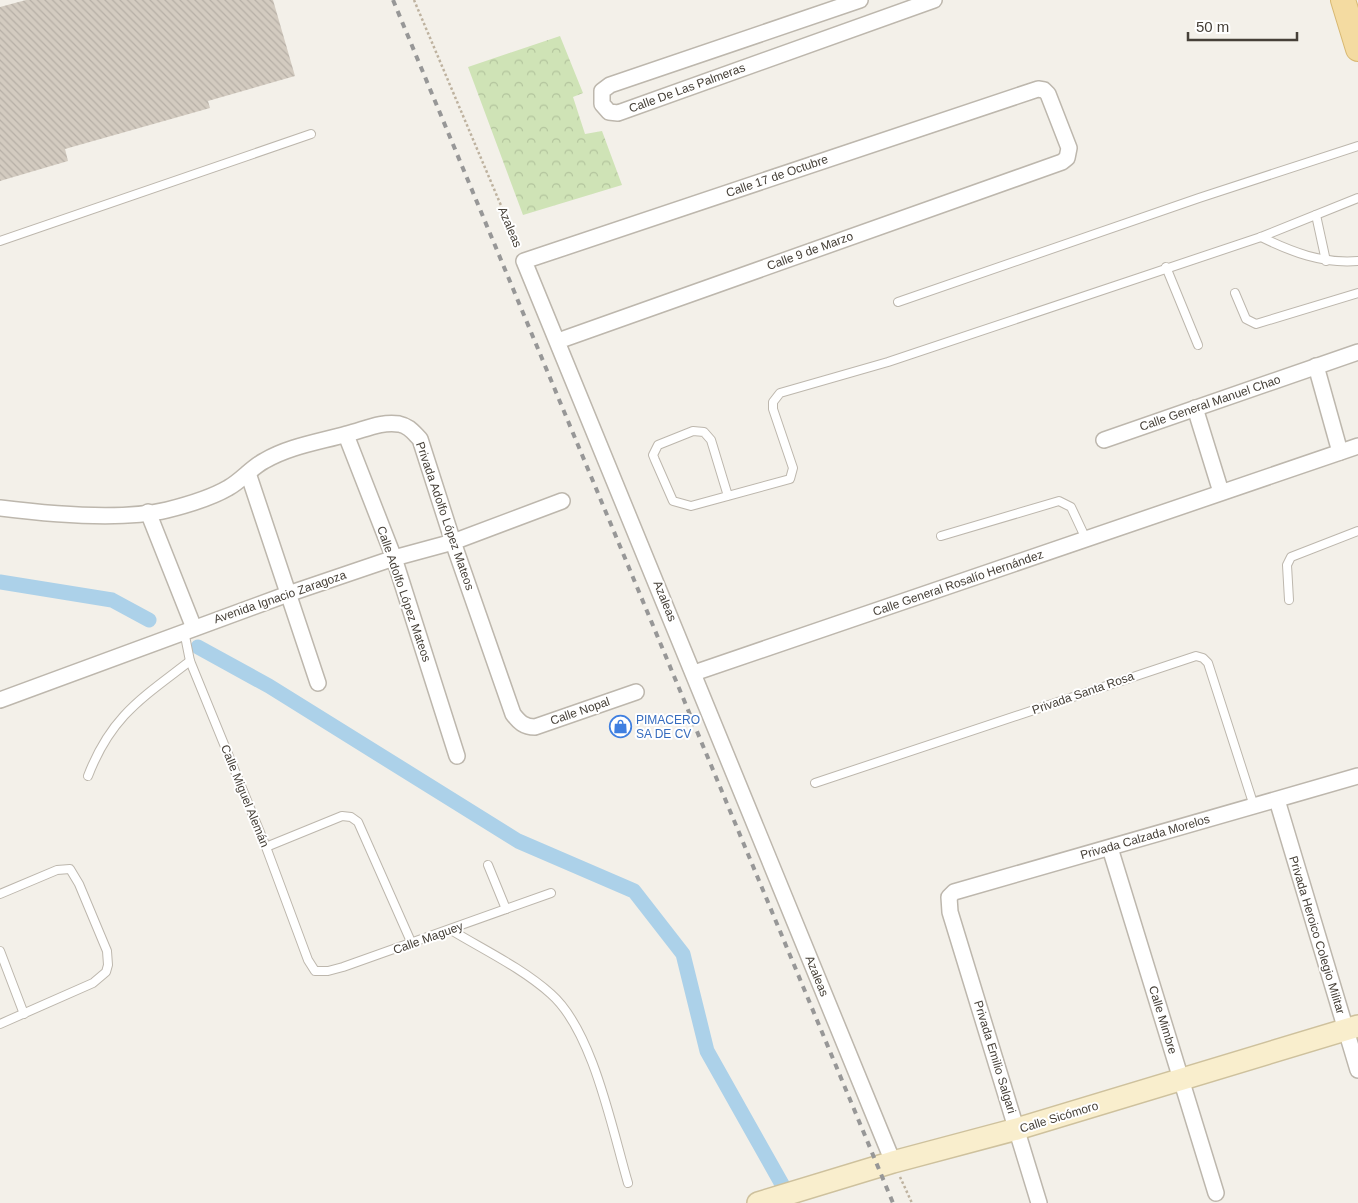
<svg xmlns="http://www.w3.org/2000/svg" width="1358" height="1203" font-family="Helvetica,sans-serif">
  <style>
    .park { fill: url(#park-crowns) }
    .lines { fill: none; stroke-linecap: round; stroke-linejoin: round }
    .canal { stroke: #acd1e9; stroke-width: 15 }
    .building { fill: url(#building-back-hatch) }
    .lane-casing { stroke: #bdb7ad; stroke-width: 10 }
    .street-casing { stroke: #bdb7ad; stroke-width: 18 }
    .secondary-casing { stroke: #cec19d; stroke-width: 24 }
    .primary-casing { stroke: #d8b872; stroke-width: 26 }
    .path { stroke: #beb29f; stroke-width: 2.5; stroke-dasharray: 2.5 2.5; stroke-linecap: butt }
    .lane { stroke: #fff; stroke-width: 8 }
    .street { stroke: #fff; stroke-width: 15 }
    .secondary { stroke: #f9eecd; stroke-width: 21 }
    .primary { stroke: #f4dba1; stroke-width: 24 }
    .rail { stroke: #979797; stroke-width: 4; stroke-dasharray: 6 6; stroke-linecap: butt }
    .labels { text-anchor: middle; stroke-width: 4; stroke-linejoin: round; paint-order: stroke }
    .street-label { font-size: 12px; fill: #464038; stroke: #fff }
    .shop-label { font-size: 12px; fill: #366cbe; stroke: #fff; text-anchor: start }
  </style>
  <defs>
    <pattern id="park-crowns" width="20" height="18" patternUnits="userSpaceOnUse" patternTransform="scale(1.25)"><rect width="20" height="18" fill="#cfe3b6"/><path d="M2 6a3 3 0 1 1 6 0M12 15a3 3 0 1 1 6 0" fill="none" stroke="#b3c49d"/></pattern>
    <pattern id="building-back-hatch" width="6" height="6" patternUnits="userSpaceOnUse" patternTransform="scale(1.25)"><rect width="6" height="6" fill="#d3cbc0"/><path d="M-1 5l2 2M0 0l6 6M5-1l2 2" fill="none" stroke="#b6afa6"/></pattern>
  </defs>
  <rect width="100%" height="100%" fill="#f3f0e9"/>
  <path class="park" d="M560,36L583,93L573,97L585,134L602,131L622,185L523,215L468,67Z"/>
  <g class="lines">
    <g class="canal">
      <path d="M0,582L112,600L149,620"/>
      <path d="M198,647L269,686L518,841L634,891L683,954L707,1051L792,1202"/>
    </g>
  </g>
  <path class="building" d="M26,0H273L295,76L208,101L210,108L65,149L68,161L0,181V7Z"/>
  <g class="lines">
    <defs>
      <g id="lane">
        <path d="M1316,215L1326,261"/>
        <path d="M1261,237C1292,252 1322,264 1358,261"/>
        <path d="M0,241L311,134"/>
        <path d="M1166,267L1198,345"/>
        <path d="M1235,293L1246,319L1256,324L1358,293"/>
        <path d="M898,302L1199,198L1358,146"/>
        <path d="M728,496L711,440L704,432L693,431L658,445L653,455L655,460L673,501L691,506L790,479L793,468L773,409V402L780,393L888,362L1261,237L1358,198"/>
        <path d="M941,536L1059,501L1071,507L1086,539"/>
        <path d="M1289,600L1287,565L1291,557L1358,531"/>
        <path d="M184,631L190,661L266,847L308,960L315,971H328L343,967L551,893"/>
        <path d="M88,776C111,716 142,698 190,661"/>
        <path d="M815,783L1196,656L1203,658L1208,663L1254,806"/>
        <path d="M266,847L342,816L351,817L358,822L412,944"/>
        <path d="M488,865L506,909"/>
        <path d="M0,894L57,870L70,869L79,884L107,951L108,965L106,972L93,983L0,1024"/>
        <path d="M451,930C484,950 522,968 551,994C593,1031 612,1129 628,1183"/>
        <path d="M0,951L24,1014"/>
      </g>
      <g id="street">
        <path d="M860,0L610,85L602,91V104L609,112L618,113L934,0"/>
        <path d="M558,341L1062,162L1067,158L1069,148L1048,94L1044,90L1038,89L524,261L893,1162"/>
        <path d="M1316,366L1340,452"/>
        <path d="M1195,408L1221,492"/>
        <path d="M346,435L394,558L457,756"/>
        <path d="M1104,440L1358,352"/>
        <path d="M248,473L318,683"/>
        <path d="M0,508C48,514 120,521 167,510C187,505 209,499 228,488C241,481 251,468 264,461C290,446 319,442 347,434C364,430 381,421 399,424C409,426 413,432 420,439L453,542L513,714C519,722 524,727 535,727L636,692"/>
        <path d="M148,512L194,628"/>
        <path d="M694,673L1358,446"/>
        <path d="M0,700L288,594L394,558L453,542L562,501"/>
        <path d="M1277,800L1358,1070"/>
        <path d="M1110,848L1216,1193"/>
        <path d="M1039,1203L950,912L949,897L954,892L1358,776"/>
      </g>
      <path id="secondary" d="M758,1203L893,1162L1017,1129L1358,1026"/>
      <path id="primary" d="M1343,0L1358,49"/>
    </defs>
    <use href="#lane" class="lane-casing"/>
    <use href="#street" class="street-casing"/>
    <use href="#secondary" class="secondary-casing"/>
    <use href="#primary" class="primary-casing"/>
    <g class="path">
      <path d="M414,0L519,248"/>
      <path d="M900,1177L912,1203"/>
    </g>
    <use href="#lane" class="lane"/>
    <use href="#street" class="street"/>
    <use href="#secondary" class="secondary"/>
    <use href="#primary" class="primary"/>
    <path class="rail" d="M393,0L893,1203"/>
  </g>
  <defs>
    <symbol id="shop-ring" viewBox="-11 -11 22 22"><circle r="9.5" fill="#fff" stroke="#3f7fe0" stroke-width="1.5"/><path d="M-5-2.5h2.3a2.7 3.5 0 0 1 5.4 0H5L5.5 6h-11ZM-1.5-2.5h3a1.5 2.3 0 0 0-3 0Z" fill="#3f7fe0"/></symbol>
  </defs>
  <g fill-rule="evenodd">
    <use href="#shop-ring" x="608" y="714" width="25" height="25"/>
  </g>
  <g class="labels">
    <g class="street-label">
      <text transform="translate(687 88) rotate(-20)" y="4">Calle De Las Palmeras</text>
      <text transform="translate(777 176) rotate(-19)" y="4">Calle 17 de Octubre</text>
      <text transform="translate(510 227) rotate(67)" y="4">Azaleas</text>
      <text transform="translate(810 251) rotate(-20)" y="4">Calle 9 de Marzo</text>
      <text transform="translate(1210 403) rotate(-19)" y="4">Calle General Manuel Chao</text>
      <text transform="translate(445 516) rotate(71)" y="4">Privada Adolfo López Mateos</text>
      <text transform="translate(958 583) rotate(-19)" y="4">Calle General Rosalío Hernández</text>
      <text transform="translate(404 594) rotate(71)" y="4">Calle Adolfo López Mateos</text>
      <text transform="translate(280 597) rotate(-19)" y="4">Avenida Ignacio Zaragoza</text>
      <text transform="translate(665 601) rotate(68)" y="4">Azaleas</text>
      <text transform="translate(1083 693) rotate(-19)" y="4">Privada Santa Rosa</text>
      <text transform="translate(580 711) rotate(-19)" y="4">Calle Nopal</text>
      <text transform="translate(245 796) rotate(68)" y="4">Calle Miguel Alemán</text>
      <text transform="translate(1145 837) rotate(-16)" y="4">Privada Calzada Morelos</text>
      <text transform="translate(1317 935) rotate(73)" y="4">Privada Heroico Colegio Militar</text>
      <text transform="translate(428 938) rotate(-20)" y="4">Calle Maguey</text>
      <text transform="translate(817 976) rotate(68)" y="4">Azaleas</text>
      <text transform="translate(1163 1020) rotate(73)" y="4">Calle Mimbre</text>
      <text transform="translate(995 1057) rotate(73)" y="4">Privada Emilio Salgari</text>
      <text transform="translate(1059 1117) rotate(-17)" y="4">Calle Sicómoro</text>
    </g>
    <g class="shop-label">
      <text x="636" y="724">PIMACERO<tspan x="636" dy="14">SA DE CV</tspan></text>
    </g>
  </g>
  <path d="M1188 32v8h109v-8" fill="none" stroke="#464038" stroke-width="2.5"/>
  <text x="1196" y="32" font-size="15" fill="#464038" stroke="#ffffff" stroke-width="4" paint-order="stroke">50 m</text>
</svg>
